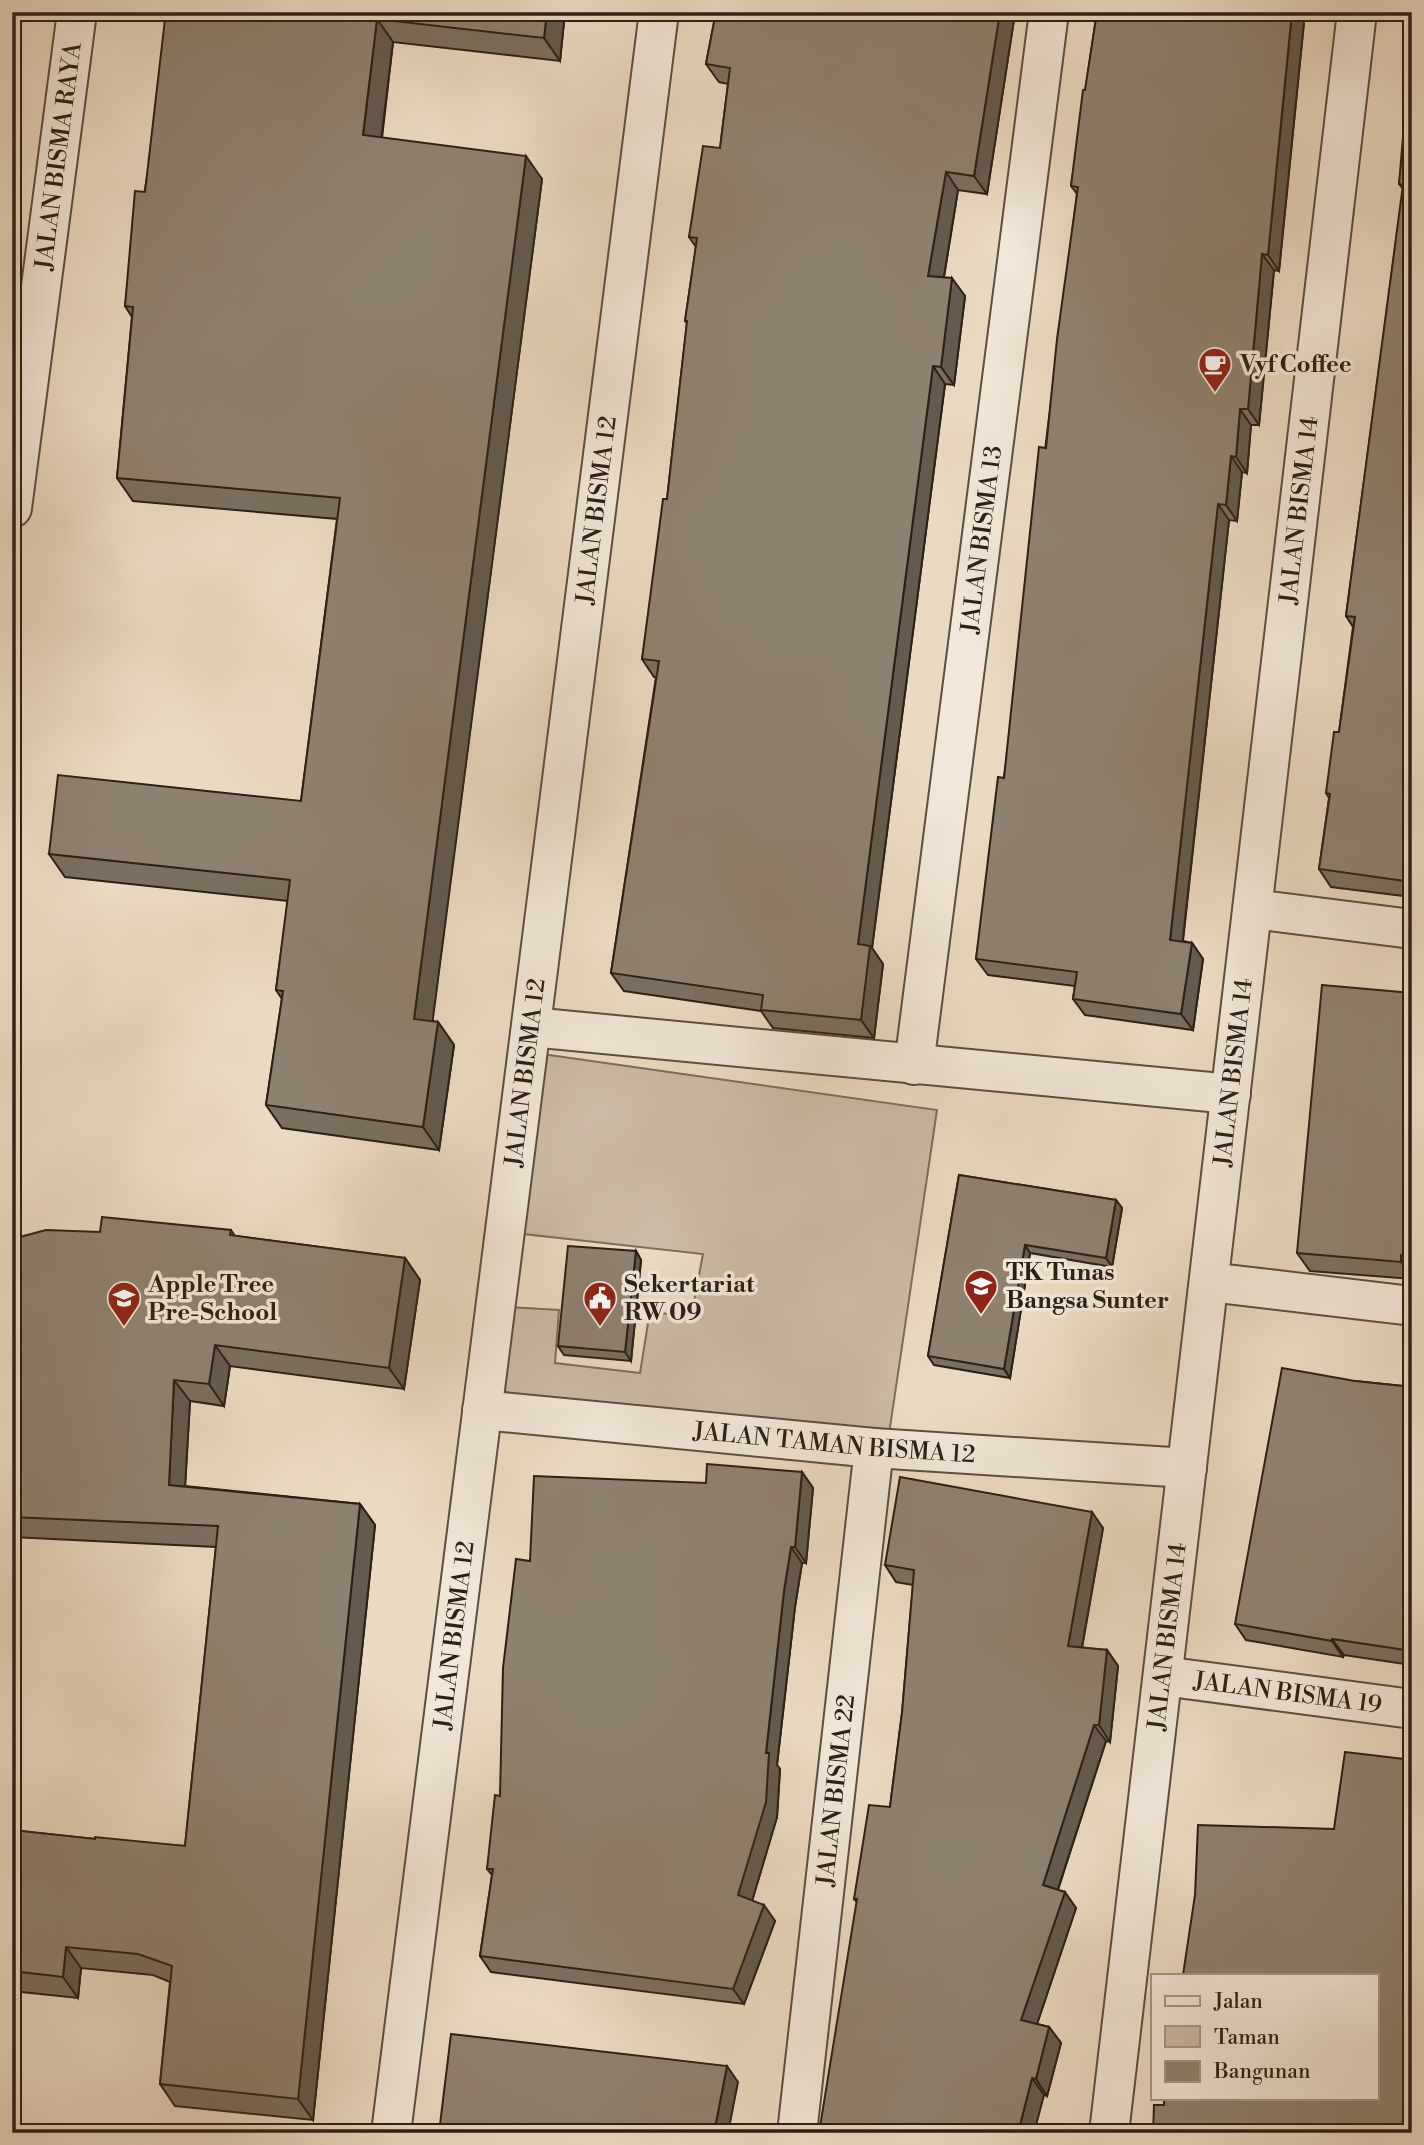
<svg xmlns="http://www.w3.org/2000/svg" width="1424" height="2145" font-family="'Libre Bodoni',serif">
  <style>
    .green { fill: #cbbaa6; stroke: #7c6d5e; stroke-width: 2 }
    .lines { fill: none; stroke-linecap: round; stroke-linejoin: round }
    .minor-casing { stroke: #5c4e41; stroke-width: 42 }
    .tertiary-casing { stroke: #5c4e41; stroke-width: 42 }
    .minor { stroke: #f2e7d8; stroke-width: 38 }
    .tertiary { stroke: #f2e7d8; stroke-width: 38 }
    .wall { fill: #7b6f60; stroke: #2c2016; stroke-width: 2 }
    .shaded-wall { fill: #645a4e; stroke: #2c2016; stroke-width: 2 }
    .building { fill: #8f8170; stroke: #2c2016; stroke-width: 2 }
    .labels { text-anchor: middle; stroke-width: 7; stroke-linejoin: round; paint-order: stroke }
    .street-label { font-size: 24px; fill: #2c2016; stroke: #f2e7d8 }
    .poi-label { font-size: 24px; font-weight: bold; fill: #2c2016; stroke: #f2e7d8; text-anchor: start }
  </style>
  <rect width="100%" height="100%" fill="#ebdac3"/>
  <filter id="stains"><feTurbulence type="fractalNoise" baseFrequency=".00286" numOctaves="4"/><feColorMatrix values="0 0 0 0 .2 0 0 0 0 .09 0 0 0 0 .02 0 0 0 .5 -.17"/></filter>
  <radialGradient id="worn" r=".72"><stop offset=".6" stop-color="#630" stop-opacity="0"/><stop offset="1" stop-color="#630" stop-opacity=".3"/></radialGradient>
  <path class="green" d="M535,1053L937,1110L888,1441L500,1402L508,1307L559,1310L555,1363L640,1373L650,1311L691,1318L703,1254L515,1233Z"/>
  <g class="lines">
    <defs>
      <g id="minor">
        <path d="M1253,909L1412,929"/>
        <path d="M531,1027L1231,1094"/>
        <path id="s1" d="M914,1065L1049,12"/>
        <path d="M1209,1282L1412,1306"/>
        <path id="s2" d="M482,1410L874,1448L1187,1468"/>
        <path id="s3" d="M1163,1676L1412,1709"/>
        <path id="s4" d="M391,2133L659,12"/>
        <path id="s5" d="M797,2133L874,1448"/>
        <path id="s6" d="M1109,2133L1357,12"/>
      </g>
      <g id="tertiary">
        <path id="s7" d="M12,508L77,12"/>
      </g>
    </defs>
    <use href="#minor" class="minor-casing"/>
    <use href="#tertiary" class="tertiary-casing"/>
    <use href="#minor" class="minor"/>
    <use href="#tertiary" class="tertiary"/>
  </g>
  <g class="wall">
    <path d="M565,12L560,61L393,42L382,138L542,179L432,1021L438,1022L454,1045L439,1150L282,1128L266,1105L282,999L276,990L288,901L65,877L49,854L301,801L337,519L133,501L117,478L132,317L125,306L174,20Z"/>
    <path d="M716,12H1014L1015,13L987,194L958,190L944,277L965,296L954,385L945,384L872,948L883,964L874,1038L773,1028L761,1011L624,991L611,973L656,677H654L642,659L667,499L687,323L685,321L696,247L689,237L720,148L728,84L719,82L706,64Z"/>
    <path d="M1097,12H1305L1279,271L1274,270L1259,425H1251L1247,473L1242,472L1237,521L1229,520L1183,941L1192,943L1203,959L1193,1030L1085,1015L1073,999L1075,986L988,975L976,959L1004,778L1077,194L1071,186Z"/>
    <path d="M1412,101V897L1331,887L1319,869L1329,798L1326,793L1339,732L1353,627L1346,616L1403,189L1399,184Z"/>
    <path d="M1412,993V1279L1310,1271L1297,1253Z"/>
    <path d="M959,1175L1116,1200L1122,1208L1112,1267L1030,1253L1010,1378L934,1365L928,1356Z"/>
    <path d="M231,1230L235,1236L405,1258L420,1280L404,1389L230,1366L224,1406L190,1401L185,1486L360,1504L375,1525L313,2120L175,2106L160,2084L170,1982L153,1975L81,1968L78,1998L12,1991V1830L95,1839L185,1846L216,1547L12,1537V1244Z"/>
    <path d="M636,1251L641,1260L631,1361L564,1355L558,1346Z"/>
    <path d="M1355,1381L1412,1387V1665L1344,1655L1343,1657L1246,1640L1235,1624Z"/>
    <path d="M802,1472L813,1488L806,1563H802L795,1607L777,1765L780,1769L777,1817L752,1901L775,1921L744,2004L491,1972L480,1956L492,1875L487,1869L500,1796L530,1561L706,1483Z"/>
    <path d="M1103,1528L1082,1648L1107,1650L1118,1666L1110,1742L1106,1741L1058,1890L1076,1908L1037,2024L1049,2027L1061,2043L1047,2096L1044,2095L854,1899L890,1807L902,1713L913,1585L896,1582L885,1565Z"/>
  </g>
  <g class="shaded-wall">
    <path d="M547,12H565L560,61L544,38Z"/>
    <path d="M1000,12H1014L1015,13L987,194L974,176Z"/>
    <path d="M1292,12H1305L1279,271L1268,255Z"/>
    <path d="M377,19L393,42L379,158L363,135Z"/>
    <path d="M526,156L542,179L430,1041L414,1019Z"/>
    <path d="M946,172L958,190L941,294L928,276Z"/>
    <path d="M1262,254L1274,270L1259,425L1248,409Z"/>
    <path d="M952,278L965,296L954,385L941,367Z"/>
    <path d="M933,366L945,384L872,948L883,964L874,1038L861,1020L858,944Z"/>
    <path d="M1240,409L1251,425L1247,473L1236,457Z"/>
    <path d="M1231,456L1242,472L1237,521L1226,505Z"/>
    <path d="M1218,504L1229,520L1181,956L1170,940Z"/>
    <path d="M1192,943L1203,959L1193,1030L1181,1014Z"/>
    <path d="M438,1022L454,1045L439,1150L423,1127Z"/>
    <path d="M1116,1200L1122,1208L1112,1267L1106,1258Z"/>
    <path d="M1025,1245L1030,1253L1010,1378L1004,1369Z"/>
    <path d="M636,1251L641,1260L631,1361L625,1352Z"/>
    <path d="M1401,1255L1412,1270V1278L1401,1262Z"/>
    <path d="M405,1258L420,1280L404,1389L389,1368Z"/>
    <path d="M215,1345L230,1366L224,1406L209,1384Z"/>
    <path d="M174,1380L190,1401L184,1506L169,1485Z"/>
    <path d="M802,1472L813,1488L806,1563L795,1547Z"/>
    <path d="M360,1504L375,1525L313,2120L298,2099Z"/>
    <path d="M1092,1512L1103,1528L1079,1663L1068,1646Z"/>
    <path d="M791,1547L802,1563L795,1607L777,1765L780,1769L777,1817L749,1911L738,1895L766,1753L784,1591Z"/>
    <path d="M1332,1639L1344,1655L1343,1657L1332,1641Z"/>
    <path d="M1107,1650L1118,1666L1110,1742L1099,1725Z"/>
    <path d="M1094,1725L1106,1741L1054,1901L1043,1885Z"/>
    <path d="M1065,1892L1076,1908L1033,2036L1021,2020Z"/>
    <path d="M764,1905L775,1921L744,2004L733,1989Z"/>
    <path d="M66,1947L81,1968L78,1998L63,1977Z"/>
    <path d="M1049,2027L1061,2043L1047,2096L1036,2079Z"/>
    <path d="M727,2066L738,2082L728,2133H714Z"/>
    <path d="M1032,2078L1044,2095L1034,2133H1018Z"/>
  </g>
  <g class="building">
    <path d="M175,12H547L544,38L377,19L363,135L526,156L414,1019L438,1022L423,1127L266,1105L283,991L276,990L290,880L49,854L58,775L301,801L340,498L117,478L133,307L125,306L135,191L145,192L165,19L174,20Z"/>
    <path d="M716,12H1000L974,176L946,172L928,276L952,278L941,367L933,366L858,944L870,946L861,1020L761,1010L763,995L611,973L659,661L642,659L663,499H667L687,321H685L697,238L689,237L703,146L720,148L730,68L706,64Z"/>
    <path d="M1097,12H1292L1268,255L1262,254L1248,409H1240L1236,457L1231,456L1226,505L1218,504L1170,940L1192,943L1181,1014L1073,999L1077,972L976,959L998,777L1004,778L1039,447L1046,448L1057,339L1078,187L1071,186L1083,90H1085Z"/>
    <path d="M1412,101V882L1319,869L1330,794L1326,793L1334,732H1339L1355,617L1346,616L1403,185L1399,184L1404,125H1408Z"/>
    <path d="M1322,985L1412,993V1256L1401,1255V1262L1297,1253Z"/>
    <path d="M959,1175L1116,1200L1106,1258L1025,1245L1004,1369L928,1356Z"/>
    <path d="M102,1217L231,1230L230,1235L405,1258L389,1368L215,1345L209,1384L174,1380L169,1485L360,1504L298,2099L160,2084L172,1966L138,1954L66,1947L63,1977L12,1971V1830L95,1839V1837L185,1846L218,1526L12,1517V1244L20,1237L46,1230L100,1232Z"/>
    <path d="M568,1246L636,1251L625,1352L558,1346Z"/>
    <path d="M1282,1368L1355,1381L1412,1387V1651L1332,1639V1641L1235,1624Z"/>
    <path d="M707,1464L802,1472L795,1547H791L784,1591L766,1753H769L766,1802L738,1895L764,1905L733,1989L480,1956L493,1869H487L495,1795L500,1796L503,1668L516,1559L530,1561L534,1476L706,1483Z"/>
    <path d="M900,1477L1092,1512L1068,1646L1107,1650L1099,1725H1094L1043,1885L1065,1892L1021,2020L1049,2027L1036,2079L1032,2078L1018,2133H819L857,1899H854L869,1805L890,1807L902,1713L914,1570L885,1565Z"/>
    <path d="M1345,1752L1412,1760V2133H1153L1154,2105H1164V2098H1377V1975H1183L1195,1895L1198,1825L1334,1829Z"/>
    <path d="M451,2034L727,2066L714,2133H439Z"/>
    <path d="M12,2125L90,2133H12Z"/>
  </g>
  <defs>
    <symbol id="cafe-pin" viewBox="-11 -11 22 30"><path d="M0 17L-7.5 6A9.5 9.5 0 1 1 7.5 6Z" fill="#8f2418" stroke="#f2e7d8"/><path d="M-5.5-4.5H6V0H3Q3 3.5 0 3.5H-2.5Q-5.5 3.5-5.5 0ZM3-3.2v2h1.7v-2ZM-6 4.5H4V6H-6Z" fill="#fff"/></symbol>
    <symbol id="school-pin" viewBox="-11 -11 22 30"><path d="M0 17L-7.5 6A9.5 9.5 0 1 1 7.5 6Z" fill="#8f2418" stroke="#f2e7d8"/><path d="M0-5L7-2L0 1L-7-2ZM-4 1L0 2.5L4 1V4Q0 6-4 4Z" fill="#fff"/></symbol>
    <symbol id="civic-pin" viewBox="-11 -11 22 30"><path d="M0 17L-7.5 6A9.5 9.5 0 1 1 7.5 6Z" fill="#8f2418" stroke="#f2e7d8"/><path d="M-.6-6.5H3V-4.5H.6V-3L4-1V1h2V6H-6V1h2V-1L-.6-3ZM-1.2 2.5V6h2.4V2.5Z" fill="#fff"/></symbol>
  </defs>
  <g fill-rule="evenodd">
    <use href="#cafe-pin" x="1196" y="345" width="38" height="52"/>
    <use href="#school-pin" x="962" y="1267" width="38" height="52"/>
    <use href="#school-pin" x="105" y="1279" width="38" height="52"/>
    <use href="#civic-pin" x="581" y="1279" width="38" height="52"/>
  </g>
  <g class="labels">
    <g class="street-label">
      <text dy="8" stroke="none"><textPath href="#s7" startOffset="355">JALAN BISMA RAYA</textPath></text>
      <text dy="8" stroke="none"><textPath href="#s6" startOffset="1634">JALAN BISMA 14</textPath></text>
      <text dy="8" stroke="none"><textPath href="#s4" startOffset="1636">JALAN BISMA 12</textPath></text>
      <text dy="8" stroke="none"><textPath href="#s1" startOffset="530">JALAN BISMA 13</textPath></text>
      <text dy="8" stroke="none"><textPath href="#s4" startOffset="1069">JALAN BISMA 12</textPath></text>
      <text dy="8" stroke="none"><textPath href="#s6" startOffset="1068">JALAN BISMA 14</textPath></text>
      <text dy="8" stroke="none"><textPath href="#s2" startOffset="354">JALAN TAMAN BISMA 12</textPath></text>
      <text dy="8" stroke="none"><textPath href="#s4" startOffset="502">JALAN BISMA 12</textPath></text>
      <text dy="8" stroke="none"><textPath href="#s6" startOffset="500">JALAN BISMA 14</textPath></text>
      <text dy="8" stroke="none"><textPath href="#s3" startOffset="126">JALAN BISMA 19</textPath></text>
      <text dy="8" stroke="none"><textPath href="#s5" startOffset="345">JALAN BISMA 22</textPath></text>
    </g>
    <g class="poi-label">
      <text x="1240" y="372">Vyf Coffee</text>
      <text x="1006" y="1280">TK Tunas<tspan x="1006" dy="28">Bangsa Sunter</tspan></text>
      <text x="148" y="1292">Apple Tree<tspan x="148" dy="28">Pre-School</tspan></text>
      <text x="624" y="1292">Sekertariat<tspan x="624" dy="28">RW 09</tspan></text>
    </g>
  </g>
  <rect width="1424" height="2145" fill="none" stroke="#ebdac3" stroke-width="42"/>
  <rect x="14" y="14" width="1396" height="2117" fill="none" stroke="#2c2016" stroke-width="3.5"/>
  <rect x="21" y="21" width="1382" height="2103" fill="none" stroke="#2c2016" stroke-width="2"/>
  <rect x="1151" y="1974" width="228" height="126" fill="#f2e7d8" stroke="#a3978a" stroke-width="2"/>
  <rect x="1165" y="1996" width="35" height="10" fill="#f2e7d8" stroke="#a3978a" stroke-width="2"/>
  <text x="1214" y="2008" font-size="21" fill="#2c2016">Jalan</text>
  <rect x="1165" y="2026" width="35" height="21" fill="#cbbaa6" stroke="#a3978a" stroke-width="2"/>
  <text x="1214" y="2044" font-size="21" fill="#2c2016">Taman</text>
  <rect x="1165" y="2061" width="35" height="21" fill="#8f8170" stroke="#a3978a" stroke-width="2"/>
  <text x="1214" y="2078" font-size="21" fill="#2c2016">Bangunan</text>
  <rect width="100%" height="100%" filter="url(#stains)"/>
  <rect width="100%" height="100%" fill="url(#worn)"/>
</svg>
